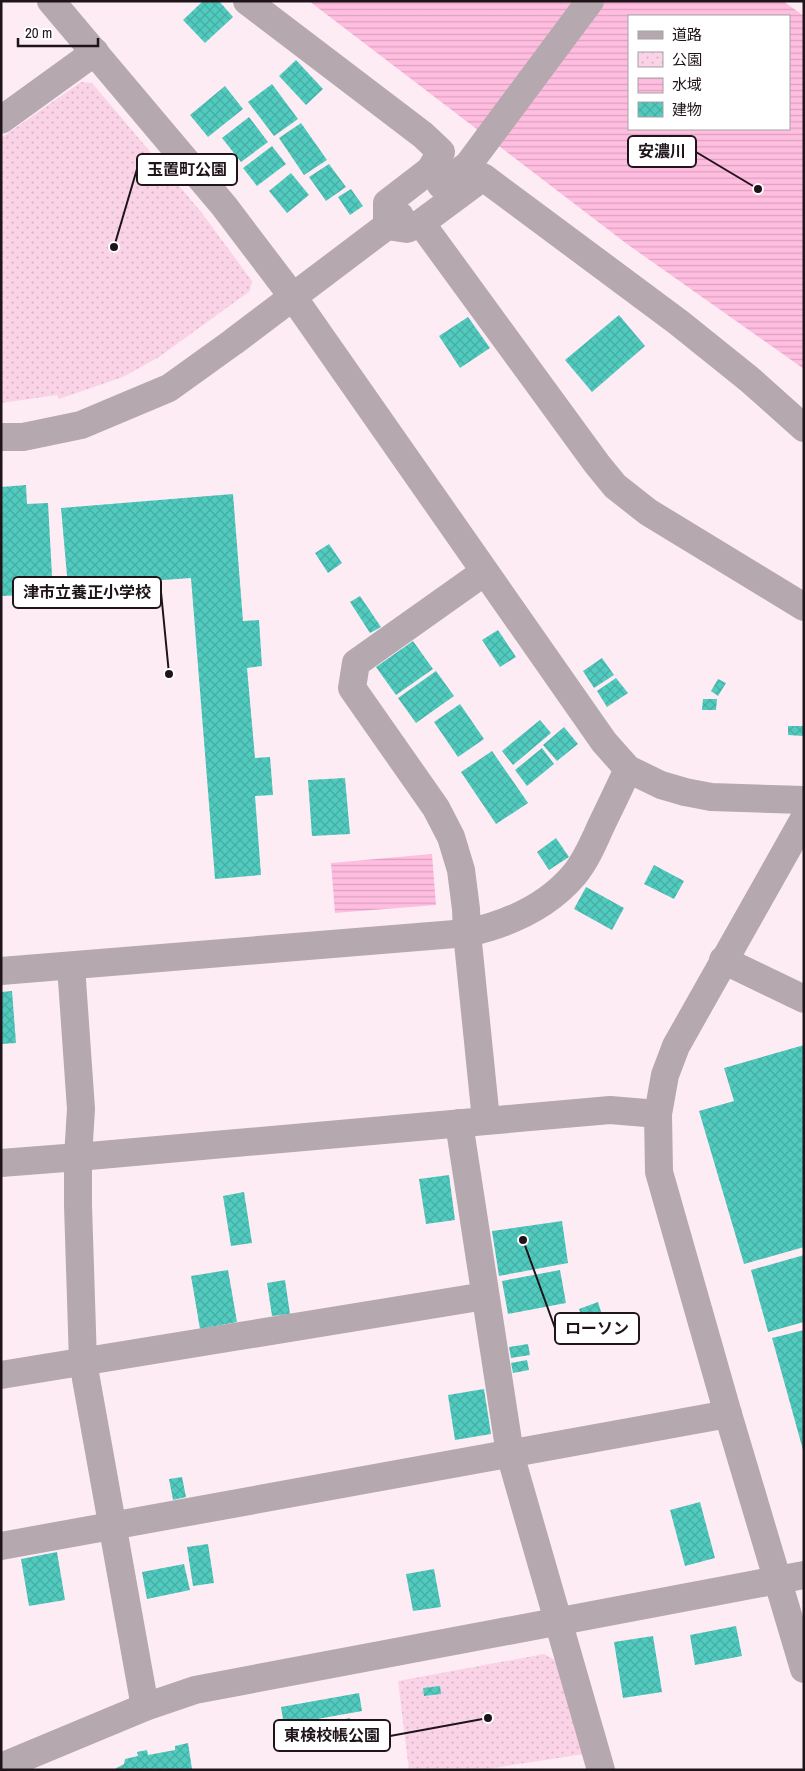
<svg xmlns="http://www.w3.org/2000/svg" width="805" height="1771" font-family="'Archivo Narrow','Noto Sans JP',sans-serif">
  <style>
    .park { fill: url(#park-dots) }
    .water { fill: url(#water-rules); fill-rule: evenodd }
    .building { fill: url(#building-cross-hatch) }
    .lines { fill: none; stroke-linecap: round; stroke-linejoin: round }
    .minor { stroke: #b5a8af; stroke-width: 28 }
    .leader { fill: none; stroke: #1f141a; stroke-width: 2 }
    .callout-dot { fill: #1f141a; stroke: #fff; stroke-width: 2 }
    .callout { fill: #fff; stroke: #1f141a; stroke-width: 2 }
    .callout-label { font-size: 16px; text-anchor: middle; font-weight: bold; fill: #1f141a }
  </style>
  <defs>
    <pattern id="park-dots" width="8" height="8" patternUnits="userSpaceOnUse" patternTransform="scale(1.25)"><rect width="8" height="8" fill="#fad3e7"/><path d="M2 2h.1M6 6h.1" fill="none" stroke="#d6b4c6" stroke-width="1.8" stroke-linecap="round"/></pattern>
    <pattern id="water-rules" width="6" height="5" patternUnits="userSpaceOnUse" patternTransform="scale(1.25)"><rect width="6" height="5" fill="#ffbde0"/><path d="M0 2.5h6" fill="none" stroke="#daa2c0"/></pattern>
    <pattern id="building-cross-hatch" width="8" height="8" patternUnits="userSpaceOnUse" patternTransform="scale(1.25)"><rect width="8" height="8" fill="#52cbbf"/><path d="M0 0l8 8M0 8l8-8" fill="none" stroke="#47ada4"/></pattern>
  </defs>
  <rect width="100%" height="100%" fill="#feecf5"/>
  <g class="park">
    <path d="M81,82L92,83L202,213L252,281L250,291L159,357L123,377L59,399L57,395L1,403V138Z"/>
    <path d="M544,1654L555,1660L584,1754L481,1770H409L398,1681Z"/>
  </g>
  <g class="water">
    <path d="M309,1H783L804,16V369L627,244ZM629,16H789V129H629Z"/>
    <path d="M432,854L436,905L335,913L331,863Z"/>
  </g>
  <g class="building">
    <path d="M203,1H219L233,17L205,43L183,20Z"/>
    <path d="M296,60L323,89L306,105L279,76Z"/>
    <path d="M272,84L298,119L274,136L248,102Z"/>
    <path d="M225,86L243,109L208,137L190,115Z"/>
    <path d="M249,117L268,142L241,162L222,138Z"/>
    <path d="M301,123L327,160L304,175L279,138Z"/>
    <path d="M272,146L286,164L257,186L243,168Z"/>
    <path d="M329,164L346,187L326,201L309,177Z"/>
    <path d="M291,173L309,195L287,213L269,191Z"/>
    <path d="M351,189L363,206L350,215L338,197Z"/>
    <path d="M619,315L645,346L592,392L565,360Z"/>
    <path d="M468,317L490,348L460,368L439,336Z"/>
    <path d="M26,485L27,504L48,503L53,594L1,596V487Z"/>
    <path d="M233,494L243,621L259,620L262,666L247,668L255,758L270,757L273,795L255,796L261,875L215,879L191,578L68,587L61,508Z"/>
    <path d="M329,544L342,563L328,573L315,553Z"/>
    <path d="M360,596L381,627L370,633L350,602Z"/>
    <path d="M498,630L516,657L500,667L482,640Z"/>
    <path d="M413,641L433,669L396,695L376,667Z"/>
    <path d="M602,658L614,675L594,688L583,671Z"/>
    <path d="M436,671L454,696L416,723L398,698Z"/>
    <path d="M616,678L628,693L607,707L597,691Z"/>
    <path d="M718,679L726,683L718,696L711,691Z"/>
    <path d="M703,699H717L716,710H702Z"/>
    <path d="M460,704L484,739L458,757L434,722Z"/>
    <path d="M540,720L551,733L513,765L502,751Z"/>
    <path d="M788,726H804V736L788,735Z"/>
    <path d="M564,727L578,744L557,761L543,745Z"/>
    <path d="M542,748L554,764L527,786L515,770Z"/>
    <path d="M492,751L528,803L496,824L461,772Z"/>
    <path d="M345,778L350,834L312,836L308,780Z"/>
    <path d="M556,838L569,857L549,870L537,852Z"/>
    <path d="M654,865L684,881L674,899L644,884Z"/>
    <path d="M586,887L624,908L612,930L574,909Z"/>
    <path d="M12,991L16,1043L1,1044V992Z"/>
    <path d="M804,1045V1247L744,1264L699,1111L734,1101L724,1068Z"/>
    <path d="M449,1175L455,1220L426,1224L419,1179Z"/>
    <path d="M244,1192L252,1243L231,1246L223,1196Z"/>
    <path d="M562,1221L568,1263L499,1276L492,1231Z"/>
    <path d="M804,1255V1322L768,1332L751,1270Z"/>
    <path d="M228,1270L237,1322L200,1329L191,1276Z"/>
    <path d="M560,1270L566,1303L508,1314L502,1281Z"/>
    <path d="M285,1280L290,1314L272,1316L267,1283Z"/>
    <path d="M598,1302L607,1331L588,1337L579,1309Z"/>
    <path d="M804,1330V1450H803L772,1338Z"/>
    <path d="M528,1344L530,1355L511,1358L509,1347Z"/>
    <path d="M527,1360L529,1370L513,1373L511,1363Z"/>
    <path d="M484,1389L491,1434L455,1440L448,1395Z"/>
    <path d="M182,1477L186,1497L173,1500L169,1479Z"/>
    <path d="M700,1502L715,1558L685,1566L670,1510Z"/>
    <path d="M208,1544L214,1583L193,1586L187,1547Z"/>
    <path d="M57,1552L65,1600L29,1606L21,1559Z"/>
    <path d="M184,1564L190,1590L147,1599L142,1572Z"/>
    <path d="M434,1569L441,1607L413,1611L406,1574Z"/>
    <path d="M736,1626L742,1656L695,1665L690,1635Z"/>
    <path d="M653,1636L662,1692L623,1698L614,1642Z"/>
    <path d="M440,1686L441,1694L424,1696L423,1688Z"/>
    <path d="M359,1693L362,1711L284,1725L281,1707Z"/>
    <path d="M350,1718L352,1731L314,1739L312,1725Z"/>
    <path d="M188,1743L192,1769L113,1770L124,1764L125,1759L138,1756L137,1752L147,1750L148,1755L175,1750V1746Z"/>
  </g>
  <g class="lines">
    <g class="minor">
      <path d="M51,1L224,206L293,297L604,742L628,769L661,785L685,792L711,797L804,800"/>
      <path d="M247,1L423,135L441,152L430,170L387,203V226L407,229L421,223L483,177L678,322L749,379L804,428"/>
      <path d="M1,120L95,52"/>
      <path d="M441,185L468,165L590,1"/>
      <path d="M421,223L597,464L615,486L648,512L804,607"/>
      <path d="M1,437H23L81,425L169,388L233,342L400,216"/>
      <path d="M483,573L356,663L352,688L436,808L451,837L461,870L466,909L467,933L486,1120"/>
      <path d="M804,819L676,1046L665,1075L658,1114L659,1172L728,1414L804,1669"/>
      <path d="M723,960L804,999"/>
      <path d="M71,966L81,1109L78,1157V1205L83,1362L145,1707"/>
      <path d="M1,971L467,933C508,924 546,908 574,875C585,862 593,844 600,828C609,809 619,789 628,769"/>
      <path d="M459,1123L510,1454L601,1770"/>
      <path d="M1,1163L78,1157L610,1110L658,1114"/>
      <path d="M1,1375L485,1296"/>
      <path d="M1,1546L728,1414"/>
      <path d="M1,1767L145,1707L195,1690L804,1575"/>
    </g>
  </g>
  <path class="leader" d="M758 189L696 152M114 247L137 169M169 674L161 592M523 1240L555 1328M488 1718L390 1736"/>
  <g class="callout-dot">
    <circle cx="758" cy="189" r="5"/>
    <circle cx="114" cy="247" r="5"/>
    <circle cx="169" cy="674" r="5"/>
    <circle cx="523" cy="1240" r="5"/>
    <circle cx="488" cy="1718" r="5"/>
  </g>
  <g class="callout">
    <rect x="628" y="136" width="68" height="31" rx="5"/>
    <rect x="137" y="154" width="100" height="31" rx="5"/>
    <rect x="13" y="577" width="148" height="31" rx="5"/>
    <rect x="555" y="1313" width="84" height="31" rx="5"/>
    <rect x="274" y="1720" width="116" height="31" rx="5"/>
  </g>
  <g class="callout-label">
    <text x="662" y="157">安濃川</text>
    <text x="187" y="175">玉置町公園</text>
    <text x="87" y="598">津市立養正小学校</text>
    <text x="597" y="1334">ローソン</text>
    <text x="332" y="1741">東検校帳公園</text>
  </g>
  <rect width="805" height="1771" fill="none" stroke="#1f141a" stroke-width="5"/>
  <rect x="628" y="15" width="162" height="115" fill="#ffffff" stroke="#a5a1a3"/>
  <rect x="638" y="31" width="25" height="8" fill="#b5a8af" stroke="#a5a1a3"/>
  <text x="672" y="40" font-size="15" fill="#1f141a">道路</text>
  <rect x="638" y="52" width="25" height="15" fill="url(#park-dots)" stroke="#a5a1a3"/>
  <text x="672" y="65" font-size="15" fill="#1f141a">公園</text>
  <rect x="638" y="78" width="25" height="15" fill="url(#water-rules)" stroke="#a5a1a3"/>
  <text x="672" y="90" font-size="15" fill="#1f141a">水域</text>
  <rect x="638" y="102" width="25" height="15" fill="url(#building-cross-hatch)" stroke="#a5a1a3"/>
  <text x="672" y="115" font-size="15" fill="#1f141a">建物</text>
  <path d="M18 38v8h80v-8" fill="none" stroke="#1f141a" stroke-width="2.5"/>
  <text x="25" y="38" font-size="15" fill="#1f141a" stroke="#ffffff" stroke-width="4" paint-order="stroke">20 m</text>
</svg>
